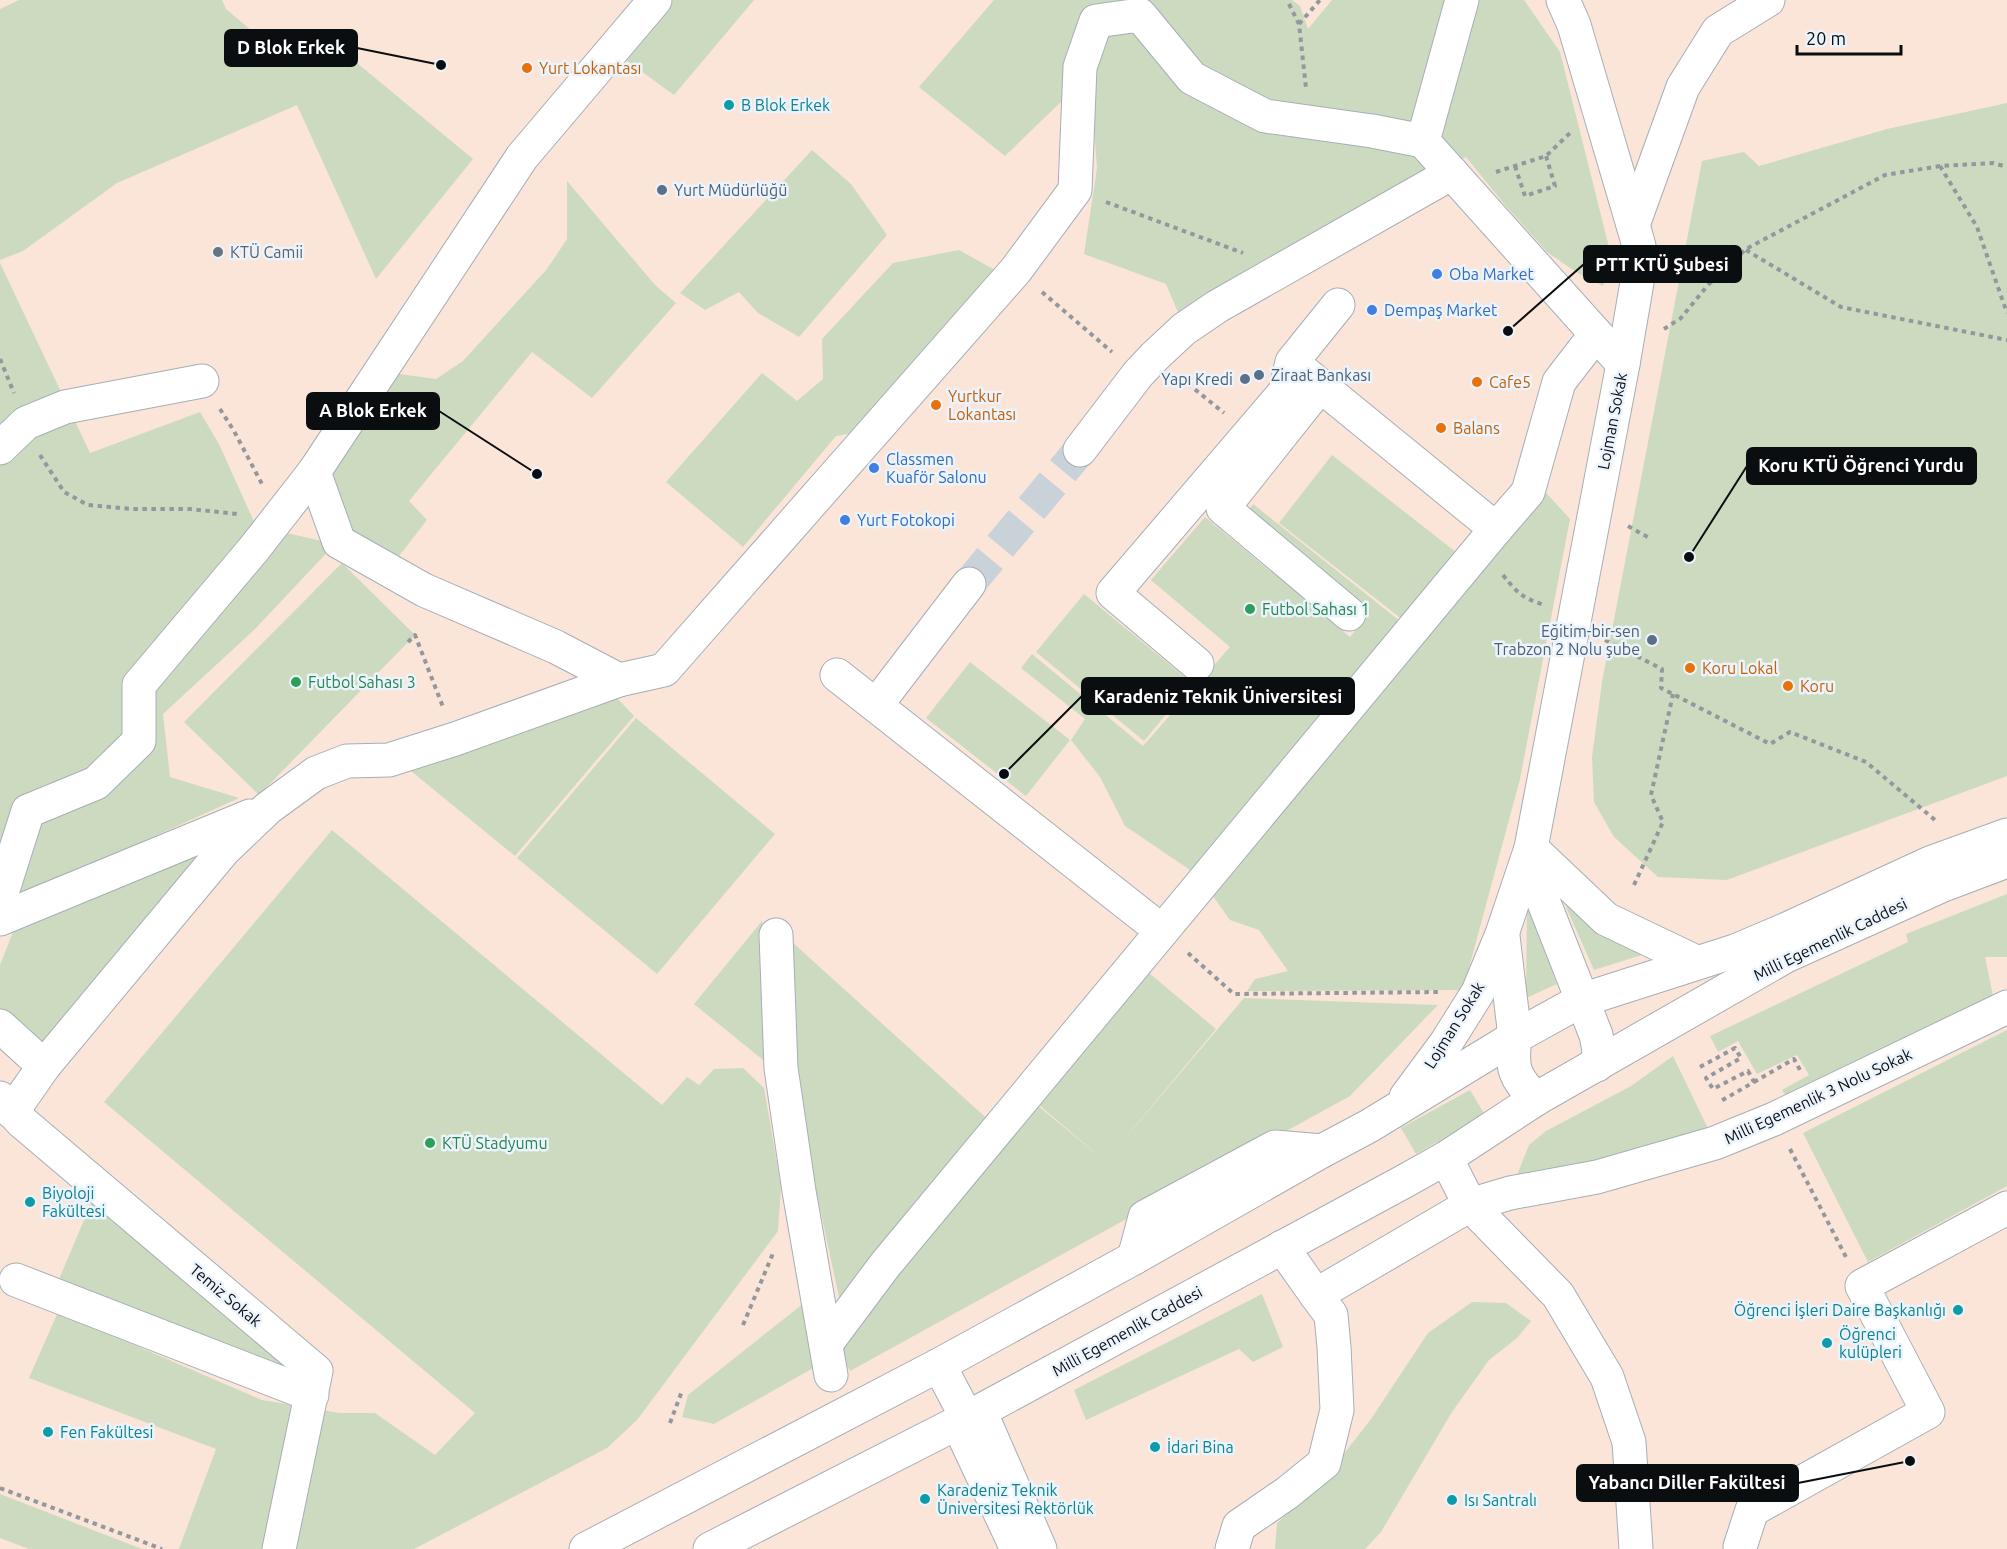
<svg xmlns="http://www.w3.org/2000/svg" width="2007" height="1549" font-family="Ubuntu,sans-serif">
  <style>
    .education { fill: #fbe4d8 }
    .green { fill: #ccdbc0 }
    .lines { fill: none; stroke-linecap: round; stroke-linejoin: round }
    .minor-tunnel { stroke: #c9d2d9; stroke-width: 33; stroke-dasharray: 33 16; stroke-linecap: butt }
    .minor-casing { stroke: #a6afb6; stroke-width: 35 }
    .path { stroke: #92989e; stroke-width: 4; stroke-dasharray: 4.5 4.5; stroke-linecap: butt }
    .minor { stroke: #fff; stroke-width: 33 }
    .food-dot { fill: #e8710a; stroke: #ebf4fc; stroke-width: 2 }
    .culture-dot { fill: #0f9aa8; stroke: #ebf4fc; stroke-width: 2 }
    .service-dot { fill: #5c6f8a; stroke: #ebf4fc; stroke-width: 2 }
    .worship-dot { fill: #6b7280; stroke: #ebf4fc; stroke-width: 2 }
    .shop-dot { fill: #3f7fe0; stroke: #ebf4fc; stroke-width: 2 }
    .leisure-dot { fill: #2e9e5b; stroke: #ebf4fc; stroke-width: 2 }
    .labels { text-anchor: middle; stroke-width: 5; stroke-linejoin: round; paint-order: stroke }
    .food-label { font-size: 16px; fill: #c56008; stroke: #ebf4fc; text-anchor: start }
    .culture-label { font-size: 16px; fill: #0d838f; stroke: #ebf4fc; text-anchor: start }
    .service-label { font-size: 16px; fill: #4e5e75; stroke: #ebf4fc; text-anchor: start }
    .worship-label { font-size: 16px; fill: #5b616d; stroke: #ebf4fc; text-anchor: start }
    .shop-label { font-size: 16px; fill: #366cbe; stroke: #ebf4fc; text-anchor: start }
    .street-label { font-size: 16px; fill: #0b0e11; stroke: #ebf4fc }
    .leisure-label { font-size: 16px; fill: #27864d; stroke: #ebf4fc; text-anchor: start }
    .leader { fill: none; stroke: #0b0e11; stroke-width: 2 }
    .callout-dot { fill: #0b0e11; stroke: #ebf4fc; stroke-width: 2 }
    .callout { fill: #0b0e11; stroke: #0b0e11; stroke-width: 2 }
    .callout-label { font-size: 18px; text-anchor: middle; font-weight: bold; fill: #fff }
  </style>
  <rect width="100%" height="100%" fill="#ebf4fc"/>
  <rect class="education" x="0" y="0" width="2007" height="1549"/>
  <g class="green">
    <path d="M19,0H222L226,9L288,61L316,29L473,159L376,279L297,105L117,183L23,251L0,260V9Z"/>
    <path d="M673,0H754L674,95L623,58Z"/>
    <path d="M994,0H1292L1300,6L1308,29L1332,0H1524L1560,52L1611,255L1603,286L1576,272L1547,252L1505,205L1466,157L1180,317L1166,284L1084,254L1097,168L1093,116L1066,97L1005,156L919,87Z"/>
    <path d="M2007,103V776L1727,880L1658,877L1614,837L1594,802L1592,757L1602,682L1702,161L1744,152L1759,166L1887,129Z"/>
    <path d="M812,150L851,184L887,235L799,337L758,313L739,292L705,310L680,293Z"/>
    <path d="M567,181L655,285L676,303L592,398L532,352L409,501L427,520L396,560L354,538L333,473L399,374L436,379L463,361L547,269L567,239Z"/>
    <path d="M959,250L995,270L860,432L836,436L743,547L666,482L762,373L797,401L823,379L822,339L893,263Z"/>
    <path d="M0,263L90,453L200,412L219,444L256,526L335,544L255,629L163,714L170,777L239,798L78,871L0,900Z"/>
    <path d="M1332,455L1466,560L1412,627L1279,523Z"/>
    <path d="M1539,485L1570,519L1520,779L1463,990L1247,991L1255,979L1288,971L1259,930L1230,920L1205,885Z"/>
    <path d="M1253,504L1410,629L1199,876L1125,826L1100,777L1071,740L1085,719L1021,668L1032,654L1143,746L1230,647L1151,580L1205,517L1350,637L1366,617L1245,516Z"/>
    <path d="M342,563L415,635L259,795L184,722Z"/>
    <path d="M1084,594L1192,683L1144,741L1036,652Z"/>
    <path d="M970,662L1070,740L1026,796L926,718Z"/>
    <path d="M617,698L634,716L515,856L411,771Z"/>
    <path d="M636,718L775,834L657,974L517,858Z"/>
    <path d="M332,830L662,1105L687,1077L699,1085L714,1069L743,1068L764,1088L781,1186L778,1231L637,1420L607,1448L414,1549H179L216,1449L29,1378L58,1312L262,1400L340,1413H375L435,1455L475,1413L104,1102Z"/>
    <path d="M209,848L47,1047L0,1010V965L13,932Z"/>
    <path d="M2007,894V957H1985L1993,996L1786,1096L1782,1090L1809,1075L1797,1055L1757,1074L1738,1041L1718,1052L1710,1036L1908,942L1906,934Z"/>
    <path d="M1527,898L1557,984L1526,998Z"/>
    <path d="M1573,903L1596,927L1642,955L1594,970L1566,907Z"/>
    <path d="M762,921L773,1068L694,1004Z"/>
    <path d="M792,942L994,1125L841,1306L794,1088Z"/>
    <path d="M1149,973L1216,1029L1115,1150L1244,998L1438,1005L1350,1096L850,1371L834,1343L1037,1105L1105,1161L1038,1104Z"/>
    <path d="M2007,1030V1186L1868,1262L1803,1133Z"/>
    <path d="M1673,1056L1715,1143L1510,1193L1529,1145L1546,1131L1631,1086Z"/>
    <path d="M1470,1090L1485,1115L1416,1154L1401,1128Z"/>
    <path d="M92,1201L303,1378L57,1284Z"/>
    <path d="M1262,1294L1283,1347L1253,1362L1239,1349L1086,1420L1074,1390Z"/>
    <path d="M1472,1302L1506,1303L1531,1321L1517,1338L1489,1360L1452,1412L1381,1532L1365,1549H1275L1277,1523L1322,1482L1371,1419L1428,1333Z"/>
    <path d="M804,1303L815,1367L714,1424L682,1417L688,1395Z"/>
    <path d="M0,1494L142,1549H29L0,1538Z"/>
  </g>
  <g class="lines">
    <path class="minor-tunnel" d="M969,584L1080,450"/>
    <defs>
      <g id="minor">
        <path d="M1423,141L1462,0"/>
        <path d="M1633,225L1683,87L1718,31L1768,0"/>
        <path d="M1305,373L1496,529"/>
        <path d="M1320,386L1223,508L1349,614"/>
        <path d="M0,448L26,423L65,407L202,381"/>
        <path d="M1080,450L1138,374L1155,356L1184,329L1218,306L1452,173"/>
        <path d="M1197,664L1113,593L1285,392L1292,362L1338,305"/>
        <path d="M837,675L1162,931"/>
        <path d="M619,680L556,647L424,590L339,542L314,472L522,157L655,0"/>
        <path d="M877,704L969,584"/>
        <path d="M1531,848L1606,919L1696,962"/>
        <path d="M1531,850L1537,885L1596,1035L1599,1050L1597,1065"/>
        <path d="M0,899L28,811L96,783L139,741V685L253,550L314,472"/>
        <path d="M0,919L250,816"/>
        <path d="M776,935L781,1068L799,1191L831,1375"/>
        <path d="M1503,936L1515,1037C1511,1069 1514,1077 1536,1099"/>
        <path d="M0,1026L44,1066"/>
        <path d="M1406,1097L1446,1043L1478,992L1502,934L1531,848L1623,364L1640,265L1639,246L1633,225L1574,25L1563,0"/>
        <path d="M0,1098L22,1122L316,1371L279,1549"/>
        <path d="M12,1112L44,1066L224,850L268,808L316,773L347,761L389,760L455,739L619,680L664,670L1016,270L1075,190L1080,67L1096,21L1140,15L1192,78L1265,116L1372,131L1423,141L1623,364"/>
        <path d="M1446,1158L1470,1205L1558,1295L1607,1377L1629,1442L1636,1549"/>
        <path d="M1282,1247L1316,1295L1470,1205L1510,1193L1597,1177L1715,1143L1774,1119L2007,1007"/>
        <path d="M1134,1258L1145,1217L1275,1147L1322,1151"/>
        <path d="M16,1280L312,1395"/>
        <path d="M826,1344L885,1265L1496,529L1528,492L1559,382L1596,334"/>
        <path d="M939,1365L967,1418L965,1438L1017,1549"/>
        <path d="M967,1418L987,1427L1040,1549"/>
        <path d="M1740,1547L1752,1510L1928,1412L1862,1286L2007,1208"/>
        <path d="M586,1549L939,1365L1134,1258L1322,1151L1369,1126L1515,1037L1582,1000L1735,951L1787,929L1930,863L2007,835"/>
        <path d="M710,1549L967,1418L1403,1182L1446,1158L1536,1099L1786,956L1943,885L2007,861"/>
        <path d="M1232,1549L1239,1526L1287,1493L1324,1463L1337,1410L1334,1347L1331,1315L1316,1295"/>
      </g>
    </defs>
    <use href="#minor" class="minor-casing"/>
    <g class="path">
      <path d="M1289,4L1299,24L1306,88"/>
      <path d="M1299,24L1320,0"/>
      <path d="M1515,166L1525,196L1555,186L1546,156"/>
      <path d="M1940,166L1977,227L2007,313"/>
      <path d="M1496,172L1546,156L1570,133"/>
      <path d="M1106,202L1243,253"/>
      <path d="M1746,250L1841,307L2007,340"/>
      <path d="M1042,292L1112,352"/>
      <path d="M1664,329L1681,318L1708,285L1746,249L1885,175L1940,166L1993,163L2007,167"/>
      <path d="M0,359L14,393"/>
      <path d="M1181,378L1224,413"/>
      <path d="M220,409L234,431L262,484"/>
      <path d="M40,455L64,492L88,505L132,509H190L237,514"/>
      <path d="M1628,526L1651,539"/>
      <path d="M1503,575C1517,593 1523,598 1544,605"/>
      <path d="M1605,640L1662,669L1661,688L1770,744L1790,732L1866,762L1935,820"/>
      <path d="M408,642L415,635L443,707"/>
      <path d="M1634,885L1663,822L1651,795L1673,694"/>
      <path d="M1188,953L1234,994L1438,992"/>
      <path d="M1700,1067L1735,1048L1741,1058L1706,1078L1713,1089L1748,1071L1754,1082L1721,1101"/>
      <path d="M1754,1082L1794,1059L1800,1070"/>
      <path d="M1790,1149L1846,1257"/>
      <path d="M743,1325L774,1251"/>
      <path d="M670,1423L682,1391"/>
      <path d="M0,1488L162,1549"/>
    </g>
    <use href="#minor" class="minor"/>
  </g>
  <g class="food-dot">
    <circle cx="527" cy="68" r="6"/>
    <circle cx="1477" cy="382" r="6"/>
    <circle cx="936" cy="405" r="6"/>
    <circle cx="1441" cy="428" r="6"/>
    <circle cx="1690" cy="668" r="6"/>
    <circle cx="1788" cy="686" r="6"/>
  </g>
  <g class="culture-dot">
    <circle cx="729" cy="105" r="6"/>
    <circle cx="30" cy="1202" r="6"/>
    <circle cx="1958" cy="1310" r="6"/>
    <circle cx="1827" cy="1343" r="6"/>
    <circle cx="48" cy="1432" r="6"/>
    <circle cx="1155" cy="1447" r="6"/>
    <circle cx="925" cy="1499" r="6"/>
    <circle cx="1452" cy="1500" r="6"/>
  </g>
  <g class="service-dot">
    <circle cx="662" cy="190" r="6"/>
    <circle cx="1259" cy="375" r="6"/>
    <circle cx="1245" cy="379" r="6"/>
    <circle cx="1652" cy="640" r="6"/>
  </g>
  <circle class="worship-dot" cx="218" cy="252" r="6"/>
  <g class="shop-dot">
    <circle cx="1437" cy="274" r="6"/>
    <circle cx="1372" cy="310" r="6"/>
    <circle cx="874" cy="468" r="6"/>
    <circle cx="845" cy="520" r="6"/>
  </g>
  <g class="leisure-dot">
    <circle cx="1250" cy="609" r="6"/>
    <circle cx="296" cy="682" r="6"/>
    <circle cx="430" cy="1143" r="6"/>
  </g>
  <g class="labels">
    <g class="food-label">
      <text x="539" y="74">Yurt Lokantası</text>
      <text x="1489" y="388">Cafe5</text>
      <text x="948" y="402">Yurtkur<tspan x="948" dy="18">Lokantası</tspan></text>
      <text x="1453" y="434">Balans</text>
      <text x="1702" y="674">Koru Lokal</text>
      <text x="1800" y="692">Koru</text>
    </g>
    <g class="culture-label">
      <text x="741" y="111">B Blok Erkek</text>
      <text x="42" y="1199">Biyoloji<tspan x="42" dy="18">Fakültesi</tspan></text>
      <text x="1946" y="1316" text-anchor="end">Öğrenci İşleri Daire Başkanlığı</text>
      <text x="1839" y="1340">Öğrenci<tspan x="1839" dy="18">kulüpleri</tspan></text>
      <text x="60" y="1438">Fen Fakültesi</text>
      <text x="1167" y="1453">İdari Bina</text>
      <text x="937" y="1496">Karadeniz Teknik<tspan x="937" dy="18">Üniversitesi Rektörlük</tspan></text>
      <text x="1464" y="1506">Isı Santralı</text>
    </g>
    <g class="service-label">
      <text x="674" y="196">Yurt Müdürlüğü</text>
      <text x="1271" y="381">Ziraat Bankası</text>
      <text x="1233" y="385" text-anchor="end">Yapı Kredi</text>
      <text x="1640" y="637" text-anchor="end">Eğitim-bir-sen<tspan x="1640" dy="18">Trabzon 2 Nolu şube</tspan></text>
    </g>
    <g class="worship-label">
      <text x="230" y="258">KTÜ Camii</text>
    </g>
    <g class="shop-label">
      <text x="1449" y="280">Oba Market</text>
      <text x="1384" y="316">Dempaş Market</text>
      <text x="886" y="465">Classmen<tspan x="886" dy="18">Kuaför Salonu</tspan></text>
      <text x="857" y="526">Yurt Fotokopi</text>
    </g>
    <g class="street-label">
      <text transform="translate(1612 421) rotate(-79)" y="6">Lojman Sokak</text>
      <text transform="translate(1830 939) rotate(-26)" y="6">Milli Egemenlik Caddesi</text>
      <text transform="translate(1454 1025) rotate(-58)" y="6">Lojman Sokak</text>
      <text transform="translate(1818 1096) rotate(-25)" y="6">Milli Egemenlik 3 Nolu Sokak</text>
      <text transform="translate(226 1295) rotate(40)" y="6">Temiz Sokak</text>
      <text transform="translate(1127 1331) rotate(-29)" y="6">Milli Egemenlik Caddesi</text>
    </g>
    <g class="leisure-label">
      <text x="1262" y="615">Futbol Sahası 1</text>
      <text x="308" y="688">Futbol Sahası 3</text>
      <text x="442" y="1149">KTÜ Stadyumu</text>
    </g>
  </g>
  <path class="leader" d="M441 65L357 48M1508 331L1584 264M537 474L439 411M1689 557L1747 466M1004 774L1082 696M1910 1461L1798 1483"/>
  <g class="callout-dot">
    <circle cx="441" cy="65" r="6"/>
    <circle cx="1508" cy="331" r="6"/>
    <circle cx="537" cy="474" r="6"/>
    <circle cx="1689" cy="557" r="6"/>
    <circle cx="1004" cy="774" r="6"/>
    <circle cx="1910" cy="1461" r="6"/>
  </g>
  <g class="callout">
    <rect x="225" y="30" width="132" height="36" rx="6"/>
    <rect x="1584" y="246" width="157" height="36" rx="6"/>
    <rect x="307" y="393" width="132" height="36" rx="6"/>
    <rect x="1747" y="448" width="229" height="36" rx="6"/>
    <rect x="1082" y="678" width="272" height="36" rx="6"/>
    <rect x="1577" y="1465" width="221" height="36" rx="6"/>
  </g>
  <g class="callout-label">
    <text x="291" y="54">D Blok Erkek</text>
    <text x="1662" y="271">PTT KTÜ Şubesi</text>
    <text x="373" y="417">A Blok Erkek</text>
    <text x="1861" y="472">Koru KTÜ Öğrenci Yurdu</text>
    <text x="1218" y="703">Karadeniz Teknik Üniversitesi</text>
    <text x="1687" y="1489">Yabancı Diller Fakültesi</text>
  </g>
  <path d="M1797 45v9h104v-9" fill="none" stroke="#0b0e11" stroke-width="3"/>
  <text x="1806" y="45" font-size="18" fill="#0b0e11" stroke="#ebf4fc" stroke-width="4.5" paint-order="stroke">20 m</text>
</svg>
